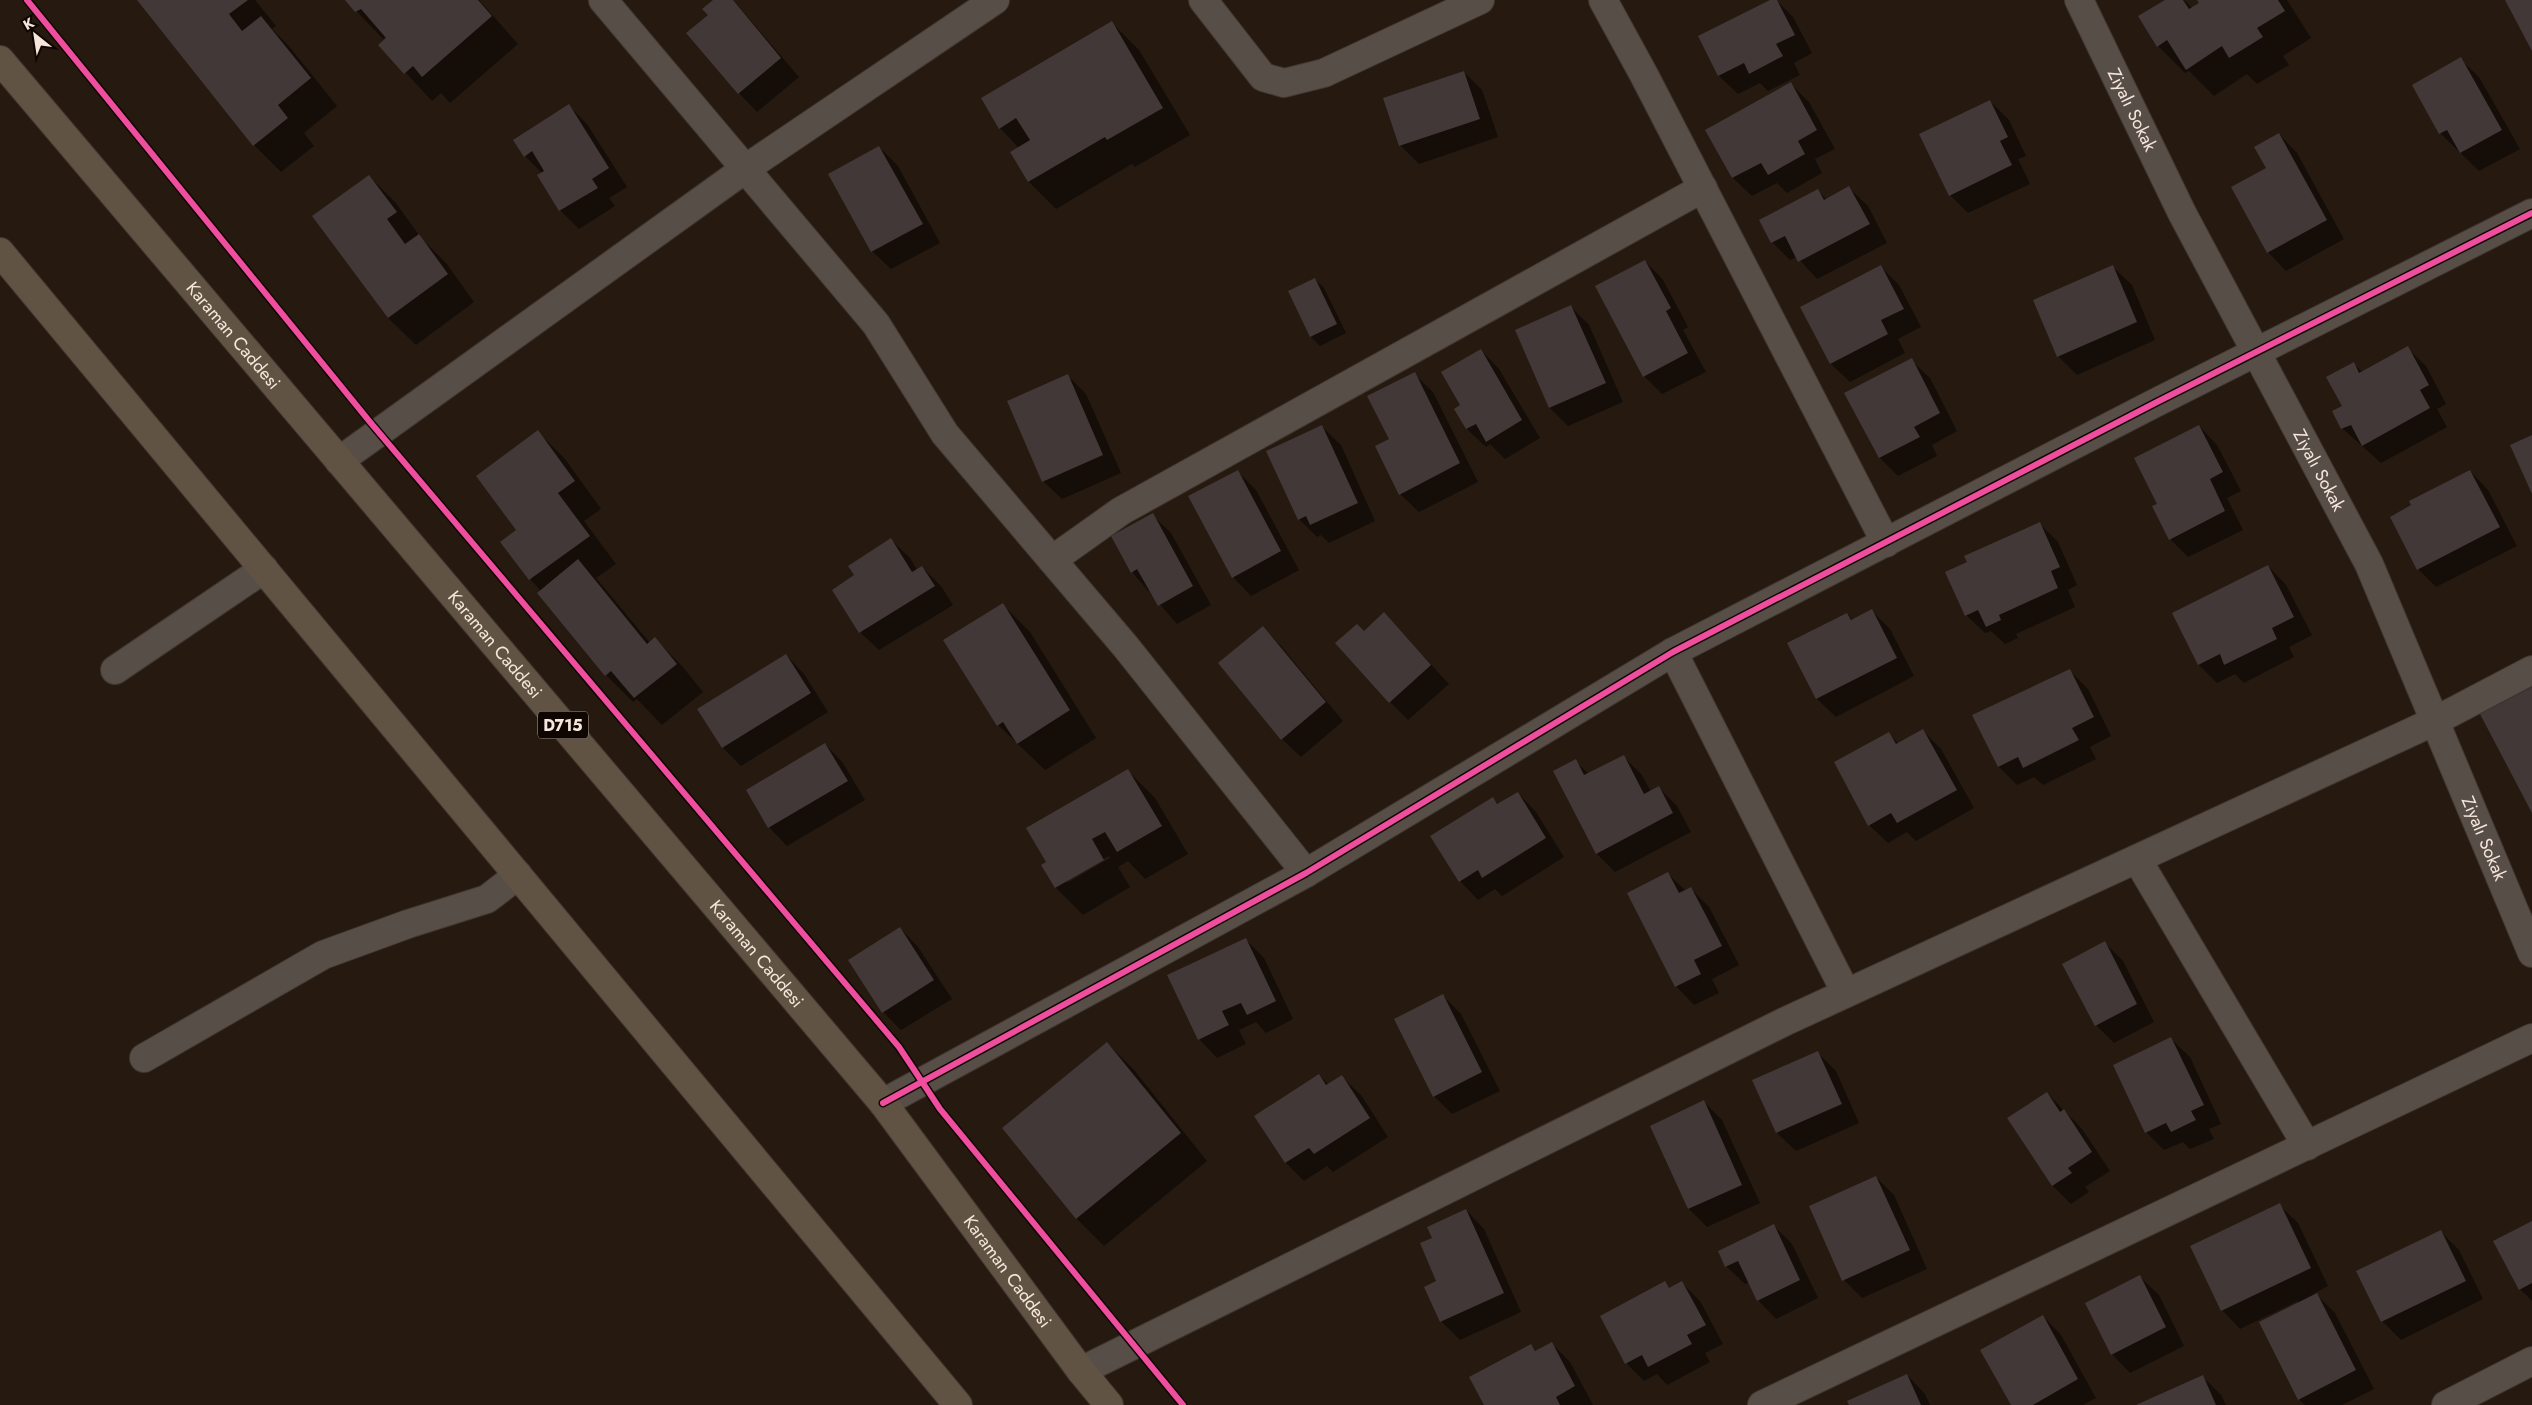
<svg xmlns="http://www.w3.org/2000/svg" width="2532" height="1405" font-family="Jost,sans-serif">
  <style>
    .shadow { fill: #0007; fill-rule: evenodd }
    .building { fill: #423837 }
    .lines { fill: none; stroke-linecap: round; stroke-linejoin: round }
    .minor-casing { stroke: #413731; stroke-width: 30 }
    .highway-casing { stroke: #413731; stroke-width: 30 }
    .minor { stroke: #584e48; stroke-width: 28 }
    .highway { stroke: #615343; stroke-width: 28 }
    .cycleway-casing { stroke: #0f0602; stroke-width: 9 }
    .cycleway { stroke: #ef4d9e; stroke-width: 6 }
    .labels { text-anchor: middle; stroke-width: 4; stroke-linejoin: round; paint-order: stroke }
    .shield { fill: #0f0602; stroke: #b1a39b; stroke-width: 1 }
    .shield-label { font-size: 16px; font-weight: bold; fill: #f6e6dc }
    .street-label { font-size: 18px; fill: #f6e6dc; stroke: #0f0602 }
  </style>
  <rect width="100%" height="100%" fill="#261910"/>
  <g class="shadow">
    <path d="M138,0H255L276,26L272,29L288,45L337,106L304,133L314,146L281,172L254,145Z"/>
    <path d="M346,0H479L518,44L450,103L441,93L432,101L380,45L390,36L389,35L383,39Z"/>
    <path d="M715,0H733L799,77L757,112L739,93L710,15Z"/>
    <path d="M1772,0H1776L1793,17L1812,53L1794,63L1800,75L1768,91L1760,83L1738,94L1719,76L1699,37Z"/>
    <path d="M2167,0H2184L2192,8L2200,3L2198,0H2287L2311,38L2283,56L2289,65L2257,84L2247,74L2214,96L2189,71L2185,73L2158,46Z"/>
    <path d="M1112,23L1139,50L1190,135L1135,167L1132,164L1056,209L1029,182L1012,152L1019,148L1000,128Z"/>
    <path d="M2460,59L2479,77L2520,149L2479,171L2440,133Z"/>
    <path d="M1464,72L1482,90L1498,137L1419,164L1400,145Z"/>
    <path d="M1791,84L1809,102L1835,149L1815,159L1822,173L1787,193L1777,183L1752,196L1733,178L1707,130Z"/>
    <path d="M1990,101L2009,120L2026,156L2018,159L2030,184L1968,213L1950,195Z"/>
    <path d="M569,106L587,124L627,187L609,198L615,206L579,229L560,210L538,175L542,173L525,156L515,140Z"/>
    <path d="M2279,134L2297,153L2344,239L2286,271L2268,252L2267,169Z"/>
    <path d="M879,147L898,166L940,243L891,269L872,251Z"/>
    <path d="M369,176L396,203L421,238L446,263L474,302L416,345L388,318Z"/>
    <path d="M1849,188L1868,206L1887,243L1817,279L1797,257L1790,260L1772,242L1818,191L1827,200Z"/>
    <path d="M1645,261L1663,280L1688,327L1683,330L1706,372L1662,394L1644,376Z"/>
    <path d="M1880,266L1899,285L1921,327L1898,339L1905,353L1850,382L1831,364L1802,308Z"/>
    <path d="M2113,267L2132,285L2155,340L2077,375L2058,356Z"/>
    <path d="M1315,279L1324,288L1346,333L1320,346L1311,337L1289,292Z"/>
    <path d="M1571,307L1589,325L1623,402L1568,426L1550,408L1516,330Z"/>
    <path d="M2407,348L2426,366L2446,404L2437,409L2447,427L2381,463L2342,428L2333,412L2344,406L2354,364L2362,372Z"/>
    <path d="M1481,350L1499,369L1540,438L1505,459L1490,444L1486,447L1467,429L1456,409L1462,405Z"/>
    <path d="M1911,360L1930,378L1957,431L1932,445L1937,456L1898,476L1880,458Z"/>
    <path d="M1414,374L1433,392L1478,482L1419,512L1400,494L1390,439Z"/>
    <path d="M1068,376L1086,394L1121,473L1062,499L1043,481Z"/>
    <path d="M2199,426L2217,445L2241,491L2227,498L2243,530L2188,557L2170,539L2158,504Z"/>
    <path d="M1322,427L1341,445L1375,521L1329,543L1321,535L1317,537L1299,519Z"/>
    <path d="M538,432L565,459L601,509L584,521L616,564L596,578L650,643L655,639L682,666L703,692L662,725L637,699L633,702L606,675L541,591L530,579L517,531Z"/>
    <path d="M2470,471L2488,490L2517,546L2436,587L2418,569Z"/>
    <path d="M1238,472L1256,490L1299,570L1251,596L1233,577Z"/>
    <path d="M1152,515L1171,533L1211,605L1177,624L1132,572Z"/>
    <path d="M2039,523L2058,542L2077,585L2068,590L2075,607L2016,634L2018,638L2005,644L1991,631L1985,633L1966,615L1969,562Z"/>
    <path d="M891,540L910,558L917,570L922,567L941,586L953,605L879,650L860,632L856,576Z"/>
    <path d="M2268,566L2286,585L2312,635L2289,647L2294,657L2244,683L2235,674L2217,683L2199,665Z"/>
    <path d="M1003,605L1030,632L1096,738L1045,770L998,725Z"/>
    <path d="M1872,611L1890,629L1914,676L1836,717L1817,699L1789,644L1847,614L1853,620Z"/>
    <path d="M1384,614L1449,684L1408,720L1390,702L1365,633Z"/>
    <path d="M1263,628L1281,646L1343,721L1301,757L1282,739Z"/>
    <path d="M786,655L804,674L828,712L741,766L723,748L699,710Z"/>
    <path d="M2069,670L2088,689L2111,736L2090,747L2096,759L2043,785L2034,777L2017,785L1999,767L1973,716Z"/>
    <path d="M1923,731L1941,749L1974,808L1916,841L1907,832L1888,843L1869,825L1889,734L1899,744Z"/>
    <path d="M825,744L843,763L865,800L787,846L769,827Z"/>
    <path d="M1623,756L1642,775L1651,792L1659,788L1677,806L1691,832L1615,872L1597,854L1575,761L1589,774Z"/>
    <path d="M1128,771L1155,798L1188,854L1145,879L1128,861L1118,867L1130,887L1083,915L1056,888L1043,865ZM1109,856L1110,858L1067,883V880Z"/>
    <path d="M1518,793L1536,812L1564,857L1502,896L1495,889L1478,900L1460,881L1493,799L1499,805Z"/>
    <path d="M1668,874L1686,891L1691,889L1709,907L1739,965L1712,979L1719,993L1694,1005L1676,986Z"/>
    <path d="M900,928L918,947L952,999L901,1030L883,1012Z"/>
    <path d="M1245,939L1264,958L1293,1019L1266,1033L1256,1022L1239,1030L1246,1044L1217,1058L1199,1039Z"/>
    <path d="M2105,943L2123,961L2154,1022L2114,1043L2096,1025Z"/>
    <path d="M1443,996L1461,1014L1500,1091L1452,1114L1434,1096Z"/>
    <path d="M2171,1039L2190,1057L2221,1124L2209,1129L2214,1139L2190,1149L2183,1142L2164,1150L2146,1132Z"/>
    <path d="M1107,1043L1134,1070L1207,1161L1104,1246L1077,1219L1003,1128Z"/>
    <path d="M1818,1053L1836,1071L1859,1123L1796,1151L1777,1133L1754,1081Z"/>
    <path d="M1319,1075L1329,1085L1342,1077L1361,1095L1388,1137L1333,1172L1327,1166L1304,1181L1286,1163L1256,1116Z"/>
    <path d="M2047,1093L2082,1129L2110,1171L2085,1187L2089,1192L2071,1204L2053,1186L2009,1119Z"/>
    <path d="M1704,1102L1722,1120L1760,1203L1707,1227L1689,1209L1651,1126Z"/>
    <path d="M1876,1177L1894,1195L1927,1269L1862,1298L1844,1280Z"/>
    <path d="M2279,1205L2298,1223L2328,1286L2315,1293L2335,1313L2374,1389L2342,1405H2305L2299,1399L2298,1301L2240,1329L2222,1310Z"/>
    <path d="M1466,1210L1484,1229L1521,1312L1460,1340L1441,1321L1434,1239Z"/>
    <path d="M2532,1222V1301L2520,1289Z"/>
    <path d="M1774,1226L1792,1244L1818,1298L1776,1319L1758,1300L1750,1282L1745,1284L1726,1266Z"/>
    <path d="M2441,1232L2459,1250L2483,1299L2401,1340L2382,1321L2358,1272Z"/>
    <path d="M2140,1277L2159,1295L2184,1346L2130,1373L2112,1354Z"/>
    <path d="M1664,1283L1670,1289L1682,1283L1700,1301L1723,1344L1705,1353L1710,1362L1667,1385L1657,1374L1644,1381L1626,1363Z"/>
    <path d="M2043,1316L2061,1335L2096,1398L2083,1405H2012Z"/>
    <path d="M1552,1344L1570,1362L1593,1405H1486L1531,1346L1537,1352Z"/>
    <path d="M1907,1375L1925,1394L1930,1405H1850Z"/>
    <path d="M2203,1377L2221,1395L2226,1405H2140Z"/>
  </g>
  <g class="building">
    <path d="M137,0H248L229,14L242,31L261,16L311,78L278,105L288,118L253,146Z"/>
    <path d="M345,0H478L492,16L422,77L413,66L404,74L378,45L386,38L361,9L355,12Z"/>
    <path d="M713,0H733L781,58L738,94L686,33L708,15L702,9Z"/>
    <path d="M1770,0H1777L1795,35L1776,44L1783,56L1749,74L1744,63L1718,76L1698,36Z"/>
    <path d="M2165,0H2183L2189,9L2199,3L2197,0H2278L2285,11L2257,28L2263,37L2229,58L2222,46L2186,70L2167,40L2157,47L2138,16Z"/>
    <path d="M2505,0H2532V51Z"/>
    <path d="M1112,21L1163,108L1107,140L1105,137L1028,182L1010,152L1030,140L1016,118L999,129L981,98Z"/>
    <path d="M2461,57L2502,130L2460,153L2447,130L2439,134L2412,85Z"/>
    <path d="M1464,71L1480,119L1399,146L1383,98Z"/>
    <path d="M1791,82L1817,130L1798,141L1805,154L1768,175L1761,163L1732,178L1705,130Z"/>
    <path d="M1990,100L2008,137L2000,141L2012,165L1949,196L1919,134Z"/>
    <path d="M569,104L609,168L592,179L598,188L559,211L537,175L544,171L532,151L524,157L513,140Z"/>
    <path d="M2279,133L2327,220L2267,253L2231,187L2266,168L2254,147Z"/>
    <path d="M879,146L923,224L871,252L828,174Z"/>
    <path d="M369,175L397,212L387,219L405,244L419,234L448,274L388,318L312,216Z"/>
    <path d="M1849,186L1870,224L1798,262L1785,236L1771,243L1759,220L1818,189L1824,200Z"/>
    <path d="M1645,260L1671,308L1666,311L1688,353L1643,377L1595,286Z"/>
    <path d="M1881,265L1904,309L1881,320L1888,334L1830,364L1800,307Z"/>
    <path d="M2113,265L2137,322L2057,357L2033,300Z"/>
    <path d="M1315,278L1337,324L1310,337L1288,291Z"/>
    <path d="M1571,305L1606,383L1549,408L1515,330Z"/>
    <path d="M2408,346L2429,385L2420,390L2430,408L2362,446L2351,425L2341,429L2332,411L2342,406L2326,377L2354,362L2359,373Z"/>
    <path d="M1481,349L1522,420L1486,442L1476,424L1466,429L1454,409L1460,405L1441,372Z"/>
    <path d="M1912,358L1940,413L1914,427L1920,437L1879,458L1844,393Z"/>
    <path d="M1415,372L1460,463L1399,495L1375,446L1389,439L1367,396Z"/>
    <path d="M1068,374L1103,455L1042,482L1007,401Z"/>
    <path d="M1322,425L1358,503L1310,525L1306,516L1298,520L1266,451Z"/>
    <path d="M2199,425L2223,472L2210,479L2225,511L2169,540L2152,506L2157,504L2134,458Z"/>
    <path d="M538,430L575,481L558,493L590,536L529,580L500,542L516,530L476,476Z"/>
    <path d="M2532,435V494L2510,445Z"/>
    <path d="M1238,470L1281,551L1232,578L1188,496Z"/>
    <path d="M2470,470L2500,527L2417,570L2390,517L2411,505L2409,501Z"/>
    <path d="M1153,513L1193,586L1158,606L1137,569L1131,573L1111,536Z"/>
    <path d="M2040,522L2060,567L2051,571L2058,588L1999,615L2001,620L1986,627L1978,610L1965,616L1945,572L1967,562L1964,556Z"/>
    <path d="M891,538L912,572L922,566L935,586L859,633L832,590L854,575L848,566Z"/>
    <path d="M578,559L647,644L655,637L677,664L634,698L611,671L605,676L537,593Z"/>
    <path d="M2268,565L2294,617L2272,628L2277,639L2224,665L2220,654L2198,665L2172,613Z"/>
    <path d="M1003,603L1070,710L1017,744L1003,722L997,726L943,640Z"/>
    <path d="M1872,609L1897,658L1816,699L1787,643L1847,613L1851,620Z"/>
    <path d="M1384,612L1431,665L1389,703L1335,643L1357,624L1364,631Z"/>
    <path d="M1263,626L1326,702L1281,740L1218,663Z"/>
    <path d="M786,654L811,693L722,748L697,709Z"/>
    <path d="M2070,669L2094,717L2072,728L2079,740L2023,768L2018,757L1998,767L1972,715Z"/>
    <path d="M2532,687V813L2480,714Z"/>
    <path d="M1923,729L1957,790L1897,823L1891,813L1868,826L1834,762L1889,732L1896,744Z"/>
    <path d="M825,743L848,781L768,828L746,790Z"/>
    <path d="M1624,755L1644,794L1659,786L1673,813L1596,854L1553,771L1576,759L1584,775Z"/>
    <path d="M1128,769L1162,826L1117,852L1105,832L1092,839L1104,860L1055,888L1041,865L1046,862L1026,828Z"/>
    <path d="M1518,792L1546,838L1482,878L1478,870L1459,882L1430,836L1493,797L1497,804Z"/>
    <path d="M1668,872L1679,893L1691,887L1722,946L1694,960L1701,974L1675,987L1627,893Z"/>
    <path d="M900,927L934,980L882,1013L848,960Z"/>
    <path d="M1246,938L1276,1001L1247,1015L1241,1003L1222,1011L1229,1025L1198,1040L1167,975Z"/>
    <path d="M2105,941L2137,1004L2095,1026L2062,964Z"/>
    <path d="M1443,994L1482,1072L1433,1097L1394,1019Z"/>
    <path d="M2171,1037L2204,1105L2191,1111L2196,1120L2171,1132L2166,1123L2145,1133L2113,1065Z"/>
    <path d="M1107,1042L1181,1133L1076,1219L1002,1128Z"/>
    <path d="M1818,1051L1842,1104L1776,1133L1752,1080Z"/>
    <path d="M1319,1074L1326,1085L1342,1075L1370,1118L1314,1154L1309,1148L1285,1163L1254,1116Z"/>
    <path d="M2047,1092L2060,1112L2064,1109L2092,1152L2068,1168L2072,1173L2052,1186L2007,1118Z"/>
    <path d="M1704,1100L1742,1185L1688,1209L1650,1126Z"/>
    <path d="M1876,1176L1910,1250L1842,1281L1809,1206Z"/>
    <path d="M2280,1203L2311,1268L2221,1311L2190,1246Z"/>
    <path d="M1466,1209L1504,1293L1440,1322L1424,1287L1436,1281L1420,1243L1432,1238L1427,1227Z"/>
    <path d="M2532,1221V1283L2519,1290L2493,1241Z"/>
    <path d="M1774,1224L1800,1280L1757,1301L1738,1261L1725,1267L1718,1251Z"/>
    <path d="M2441,1230L2466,1281L2381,1322L2356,1271Z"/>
    <path d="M2140,1275L2166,1327L2111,1355L2085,1303Z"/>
    <path d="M1665,1281L1669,1288L1682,1281L1706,1325L1687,1335L1692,1344L1648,1367L1642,1355L1625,1364L1600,1316Z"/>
    <path d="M2317,1293L2356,1370L2298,1400L2259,1322Z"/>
    <path d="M2043,1315L2078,1379L2033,1405H2011L1980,1350Z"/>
    <path d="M1552,1342L1575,1386L1556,1397L1560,1405H1484L1469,1377L1531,1344L1535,1351Z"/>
    <path d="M1907,1374L1921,1405H1849L1847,1401Z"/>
    <path d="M2203,1375L2216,1405H2136Z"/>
  </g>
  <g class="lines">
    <defs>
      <g id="minor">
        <path d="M603,0L876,324L945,434L1126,647L1306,873"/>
        <path d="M1203,0L1263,77L1284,83L1324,73L1480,0"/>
        <path d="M1603,0L1644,75L1886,543"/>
        <path id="s1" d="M2079,0L2182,213L2369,564L2532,953"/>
        <path d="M339,461L745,169L995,0"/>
        <path d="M1052,560L1121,511L1703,188"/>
        <path d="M1673,652L1846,993"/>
        <path d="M115,670L264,569"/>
        <path d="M2137,859L2307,1146"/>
        <path d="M144,1058L323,955L408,924L487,899L518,875"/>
        <path d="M883,1103L1306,873L1673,652L2157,402L2532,213"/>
        <path d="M1081,1371L1784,1022L2435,721L2532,670"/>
        <path d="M1762,1405L2532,1038"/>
        <path d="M2446,1405L2532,1361"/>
      </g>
      <g id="highway">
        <path id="s2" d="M0,60L883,1103L1081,1371L1109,1405"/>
        <path d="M0,252L958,1405"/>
      </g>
    </defs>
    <use href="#minor" class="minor-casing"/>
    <use href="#highway" class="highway-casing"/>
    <use href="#minor" class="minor"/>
    <use href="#highway" class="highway"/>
    <defs>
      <g id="cycleway">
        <path d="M27,0L370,422L899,1047L940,1109L1183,1405"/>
        <path d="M883,1103L1306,873L1673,652L2157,402L2532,213"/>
      </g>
    </defs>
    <use href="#cycleway" class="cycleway-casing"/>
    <use href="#cycleway" class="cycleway"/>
  </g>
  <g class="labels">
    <rect class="shield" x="538" y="711.5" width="50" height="27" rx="4"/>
    <g class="shield-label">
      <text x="563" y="731">D715</text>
    </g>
    <g class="street-label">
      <text dy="6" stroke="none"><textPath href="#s1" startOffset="122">Ziyalı Sokak</textPath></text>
      <text dy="6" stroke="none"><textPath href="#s2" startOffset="361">Karaman Caddesi</textPath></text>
      <text dy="6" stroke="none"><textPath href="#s1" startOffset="528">Ziyalı Sokak</textPath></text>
      <text dy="6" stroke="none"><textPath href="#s2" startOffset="766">Karaman Caddesi</textPath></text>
      <text dy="6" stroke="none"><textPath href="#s1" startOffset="932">Ziyalı Sokak</textPath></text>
      <text dy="6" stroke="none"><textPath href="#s2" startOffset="1171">Karaman Caddesi</textPath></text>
      <text dy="6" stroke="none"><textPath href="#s2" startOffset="1576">Karaman Caddesi</textPath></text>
    </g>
  </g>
  <g transform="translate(35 35) rotate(330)" stroke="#0f0602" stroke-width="4" paint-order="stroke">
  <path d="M0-4L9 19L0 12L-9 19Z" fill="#f6e6dc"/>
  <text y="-8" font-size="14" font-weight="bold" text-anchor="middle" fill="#f6e6dc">K</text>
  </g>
</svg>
